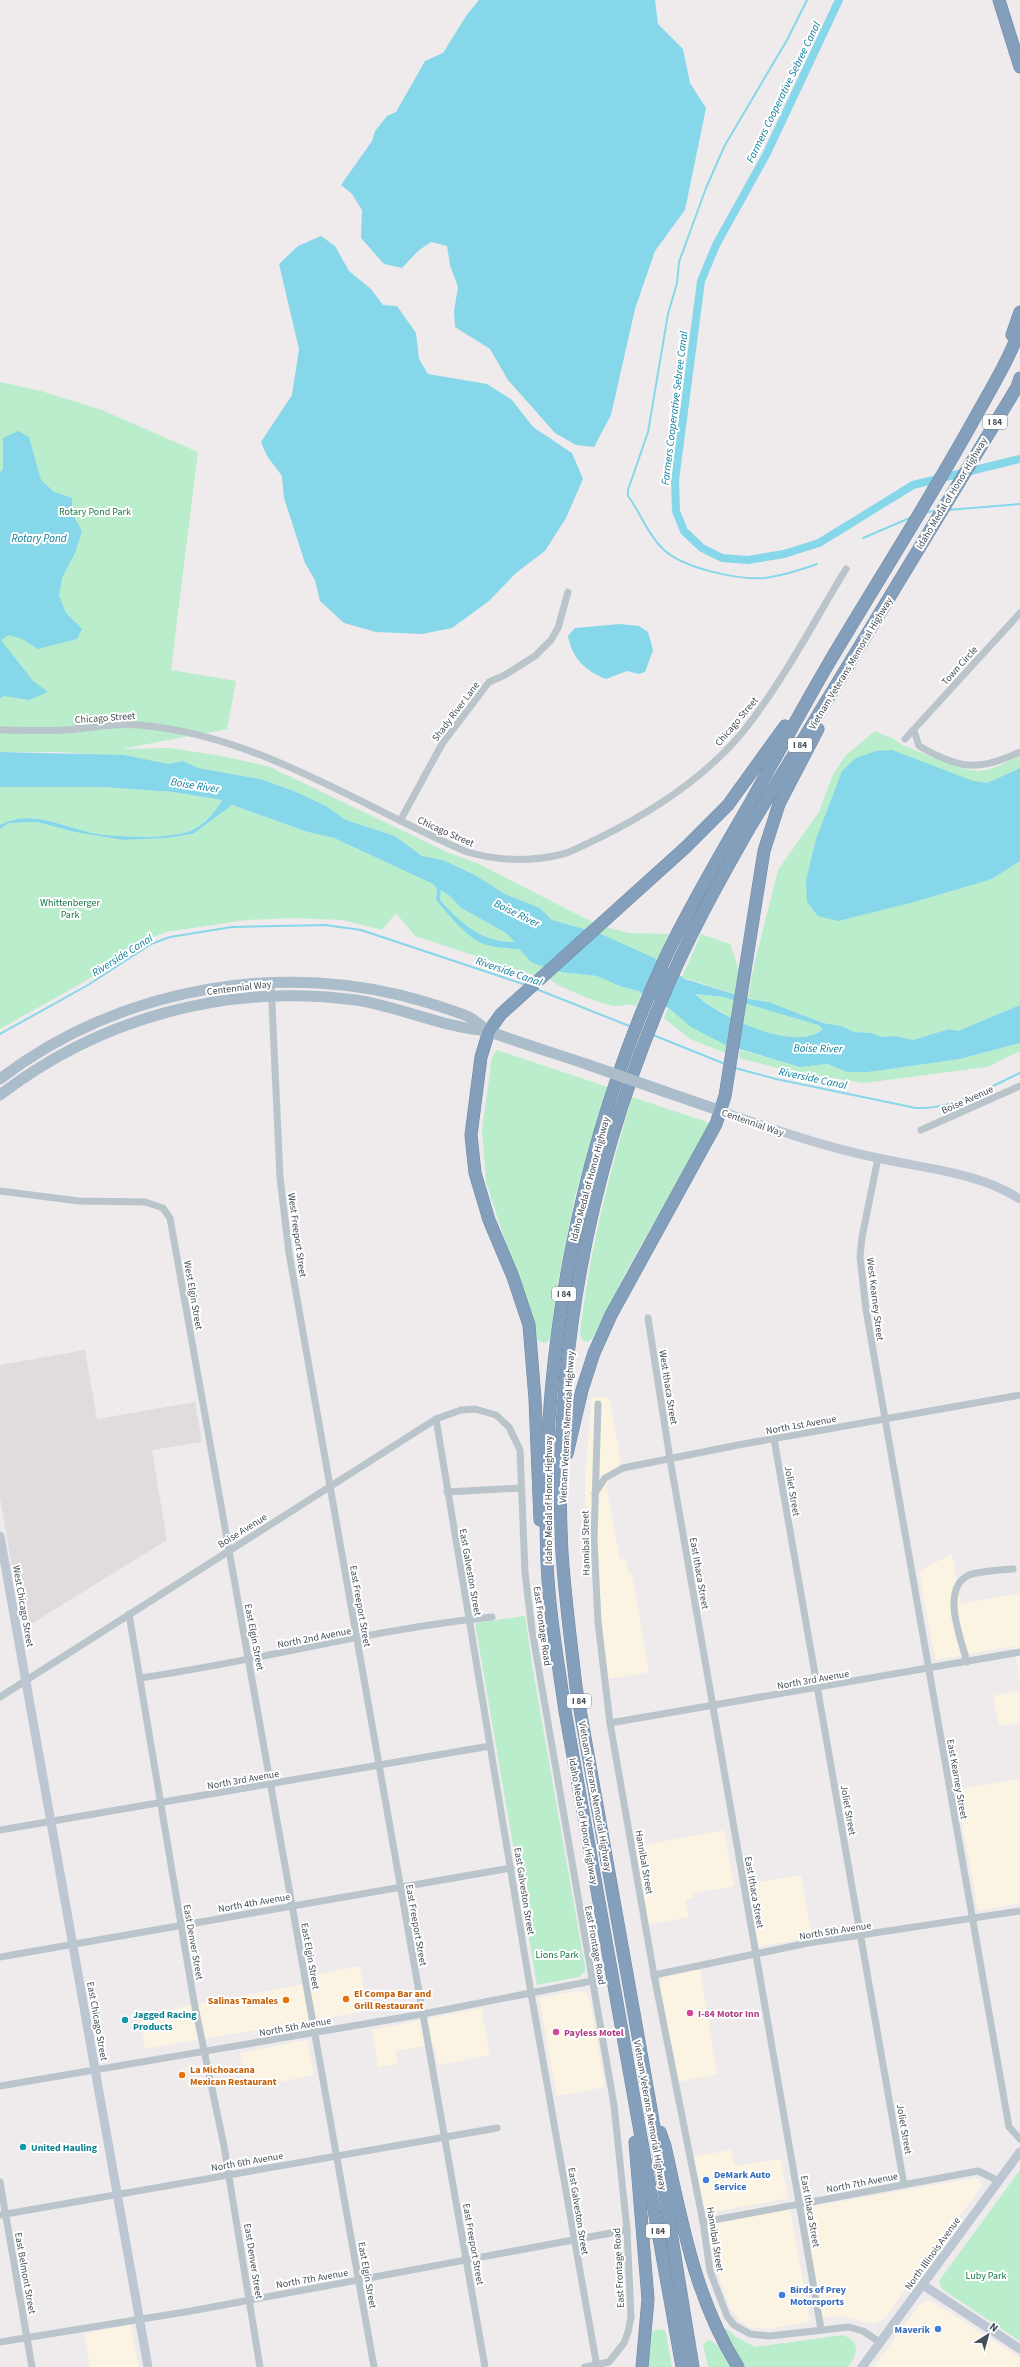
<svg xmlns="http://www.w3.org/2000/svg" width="1020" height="2367" font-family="'Source Sans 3',sans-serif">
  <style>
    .commercial { fill: #fbf4e3 }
    .education { fill: #e0dcde }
    .green { fill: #b9edcc }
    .water { fill: #86d7ea; fill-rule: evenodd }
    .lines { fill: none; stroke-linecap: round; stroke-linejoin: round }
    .stream { stroke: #86d7ea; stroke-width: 2 }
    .canal { stroke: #86d7ea; stroke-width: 8 }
    .highway-casing { stroke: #6e8aa7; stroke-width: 13 }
    .street { stroke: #bac4cb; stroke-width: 7 }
    .secondary { stroke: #bcc7d3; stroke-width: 9 }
    .primary { stroke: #abbccb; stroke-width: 11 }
    .highway { stroke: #839fbb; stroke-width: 12 }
    .primary-bridge { stroke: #abbccb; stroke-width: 11 }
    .food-dot { fill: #e8710a; stroke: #fff; stroke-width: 1.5 }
    .hotel-dot { fill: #d1479c; stroke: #fff; stroke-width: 1.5 }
    .culture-dot { fill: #0f9aa8; stroke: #fff; stroke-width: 1.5 }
    .shop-dot { fill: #3f7fe0; stroke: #fff; stroke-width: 1.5 }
    .labels { text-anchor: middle; stroke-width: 4; stroke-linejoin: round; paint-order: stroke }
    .shield { fill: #fff; stroke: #7c848b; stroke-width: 1 }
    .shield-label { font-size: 9px; font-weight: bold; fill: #444f59 }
    .street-label { font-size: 10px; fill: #444f59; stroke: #fff }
    .park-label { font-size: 10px; fill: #177846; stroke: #fff }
    .food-label { font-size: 10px; font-weight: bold; fill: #c56008; stroke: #fff; text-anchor: start }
    .hotel-label { font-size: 10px; font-weight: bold; fill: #b23c85; stroke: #fff; text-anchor: start }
    .culture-label { font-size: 10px; font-weight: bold; fill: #0d838f; stroke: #fff; text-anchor: start }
    .shop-label { font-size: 10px; font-weight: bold; fill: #366cbe; stroke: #fff; text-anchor: start }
    .water-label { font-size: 11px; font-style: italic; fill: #0d809c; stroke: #fff }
  </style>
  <rect width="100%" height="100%" fill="#efebec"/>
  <g class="commercial">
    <path d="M592,1397H609L621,1461L606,1486L620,1559L626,1558L629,1574H632L649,1672L607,1679L601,1614L596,1514L585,1505V1475Z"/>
    <path d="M952,1554L961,1604L1020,1593V1684L1014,1646L935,1660L919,1571Z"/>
    <path d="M1020,1691V1722L999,1726L993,1696Z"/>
    <path d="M1020,1779V1903L978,1911L956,1790Z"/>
    <path d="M724,1830L734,1886L693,1894V1898L685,1899L689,1917L648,1925L634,1847Z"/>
    <path d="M801,1875L812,1937L757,1947L746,1884Z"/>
    <path d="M360,1966L367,2011L145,2049L139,2015L310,1983L309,1976Z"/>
    <path d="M700,1969L717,2074L678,2082L659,1985L663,1977L668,1975Z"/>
    <path d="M578,1991L586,1993L590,1999L605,2087L557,2096L539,1998Z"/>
    <path d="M481,2008L490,2055L438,2065L434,2044L396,2051L398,2064L378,2067L372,2030Z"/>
    <path d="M307,2040L314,2075L247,2088L240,2053Z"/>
    <path d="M731,2150L735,2166L781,2159L788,2198L719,2211L708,2210L703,2207L692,2157Z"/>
    <path d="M974,2178L980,2179L981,2187L884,2319L872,2324L843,2316L821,2318L804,2208Z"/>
    <path d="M790,2209L810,2321L768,2329L749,2327L740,2321L729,2305L714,2263L707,2234L708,2228L715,2222Z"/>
    <path d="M927,2300L933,2302L1020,2358V2367H874L920,2304Z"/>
    <path d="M131,2325L138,2367H90L85,2333Z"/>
  </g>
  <path class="education" d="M85,1350L97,1419L195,1402L202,1442L152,1450L167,1540L23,1629L0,1498V1365Z"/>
  <g class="green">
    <path d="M0,382L41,391L102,410L198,452L171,670L236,681L227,729L121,749L170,748L222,756L270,767L449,853L479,864L594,923L586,930L552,920L540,908L505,894L475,875L443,860L422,856L395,836L346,820L326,806L294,791L260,779L198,768L183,761L168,764L63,752H0Z"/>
    <path d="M875,731L894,739L902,745C921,752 960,771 979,771C993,770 1007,762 1020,756V768L987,783L842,772L816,839L806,880L918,901L992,879L1020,861V1005L958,1031L949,1029L913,1040L895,1036L881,1037L872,1033L854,1032L841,1026L823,1023L769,1002L748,998L754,965L778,870L819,812L833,774L846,755Z"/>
    <path d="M0,787H102L173,792L222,800C216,811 204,824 192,830C173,840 113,837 92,833C60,826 32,809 0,825Z"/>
    <path d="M232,805L308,832L334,838L433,884L437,889L436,900L467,933L486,945L519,949L531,962L547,967L537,976L415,936L396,913L382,930L343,920L293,918L246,920L166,932L149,939L87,980L0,1029V829L9,823L37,822L75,832L123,840L167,838L193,834Z"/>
    <path d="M441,889L450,896L461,908L506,933L516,942C483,943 460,924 440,900Z"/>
    <path d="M605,927L629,933L669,934L657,960L598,933Z"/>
    <path d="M701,934L730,944L741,976L738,995L682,977Z"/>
    <path d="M557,971L597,976L642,993L636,1006C628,1003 624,1006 615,1006C603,1005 558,987 549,979Z"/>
    <path d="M695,994L723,997L818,1025L823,1029C794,1055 720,1015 695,994Z"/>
    <path d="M668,1008L730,1046L728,1054L690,1039L664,1018Z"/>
    <path d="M1020,1043V1051L987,1067L864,1083L793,1072L739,1058L740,1050L800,1067L826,1064L847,1072H868L960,1059Z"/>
    <path d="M497,1050L608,1087L575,1196L558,1282L552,1332L549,1340L544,1343L538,1341L486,1182L482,1130L492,1057Z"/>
    <path d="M632,1097L710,1123L627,1270L592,1339L587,1342L583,1341L580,1334C589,1253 609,1175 632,1097Z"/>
    <path d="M525,1616L532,1665L585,1967V1971L579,1977L537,1985L475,1623Z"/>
    <path d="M1020,2170V2341L942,2289L939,2281Z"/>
    <path d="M726,2328L736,2337L755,2347L843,2335C861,2342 858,2354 848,2367H743L723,2331Z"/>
    <path d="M656,2329L664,2330L666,2334L672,2367H648L652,2333Z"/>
    <path d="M709,2340L717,2345L730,2367H708L703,2344Z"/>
  </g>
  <g class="water">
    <path d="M479,0H655L658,24L683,49L690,83L706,108L685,210L655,251L635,309L611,415L594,447L576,445L555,433L508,380L490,349L455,327L454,311L458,287L450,265L447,246L431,242L418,251L402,268L384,264L361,238L362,210L352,194L341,185L372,141L375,131L387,116L396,112L425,61L443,53L466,16Z"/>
    <path d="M321,236L335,246L349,271L371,289L383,305L397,306L416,333L419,359L428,374L487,384L512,400L533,427L572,453L583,479L566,518L545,551L516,573L489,601L452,628L422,634L376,632L344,623L320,601L315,580L305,563L284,498L282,476L267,456L261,442L292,395L299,349L279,264L298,246Z"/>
    <path d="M18,431L29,437L41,480L54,492L72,498V513L82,531L75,553L62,578L59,596L66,613L82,629L77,639L38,649L22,639L9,635L1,640L33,681L48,692L29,700L4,696L0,698V472L3,469V438Z"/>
    <path d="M620,624L639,626L648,632L653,650L645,672L639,674L627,671L606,679C586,671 572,659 568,636L575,628Z"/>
    <path d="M892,750L973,781L987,783L1020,768V861L992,879L918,901L838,921L818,916L807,902L806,880L816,839L842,771L856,758L876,751Z"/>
    <path d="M0,752L124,755L168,764L183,761L198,768L260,779L294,791L326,806L346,820L395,836L422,856L443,860L475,875L505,894L540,908L552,920L601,934L654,958L685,979L750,999L769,1002L823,1023L841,1026L854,1032L872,1033L881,1037L895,1036L913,1040L949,1029L958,1031L1020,1005V1043L960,1059L868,1072H847L827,1064L800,1067L726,1045L691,1027L670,1009L638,991L620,986L597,976L561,972L539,965L531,962L519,949C509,948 497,948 487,945C469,941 448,914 436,900L437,889L433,884L334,838L308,832L232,805L193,834L167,838L123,840L75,832L37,822L9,823L0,829V825C32,809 59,826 92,833C114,837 172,840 192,830C204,825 216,811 222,800L173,792L102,787H0ZM441,890L450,896L461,908L506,933L515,942C483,943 460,923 440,900ZM695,994L723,997L818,1025L823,1029C796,1054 718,1016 695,994Z"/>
  </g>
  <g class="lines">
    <g class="stream">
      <path d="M807,0L787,40L725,145L706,188L679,262L677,283L668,314L648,432L628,490V496C641,513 647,534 663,549C682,568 738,580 764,578C782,576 800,570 817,564"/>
      <path d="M947,510L1020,504"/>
      <path d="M926,512L937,511"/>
      <path d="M863,538L912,517"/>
      <path d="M536,989L632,1027"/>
      <path d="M0,1034L88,985L151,944L170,937L232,927L325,925L361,930L526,985"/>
      <path d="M653,1035L725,1064"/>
      <path d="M735,1068L776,1079L916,1108C953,1110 987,1088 1020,1073"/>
    </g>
    <path class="canal" d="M839,0L766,155L716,245L701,281L675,480L676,511L684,531L702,548L722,558L748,560L784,554L819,543L913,485L1020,459"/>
    <defs>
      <g id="highway">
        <path d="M999,0L1020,67"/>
        <path d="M1012,335L1020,312"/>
        <path d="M567,1454L582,1390L594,1353L611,1315L716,1124L725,1096L764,851L779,804L818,729"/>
        <path d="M540,1520L535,1399L529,1325L513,1277L489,1220L475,1173L471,1135L481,1057L489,1031L501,1014L686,847L728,805L785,726"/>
        <path d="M660,2132L665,2146C682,2222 695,2299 738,2367"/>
        <path d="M635,2142L648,2299L642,2367"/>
        <path d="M682,2367L565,1711C558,1661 549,1612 547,1562C539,1354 579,1145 666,956C691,904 720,855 749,805C776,757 802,709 830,661C877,582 927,504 972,423C989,392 1008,362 1020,329"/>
        <path d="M693,2367L651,2109L576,1687C571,1642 565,1598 562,1553C552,1364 588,1173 662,999C687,939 718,883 750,827L1017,387L1020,378"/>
      </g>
    </defs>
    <use href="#highway" class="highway-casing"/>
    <g class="street">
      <path d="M0,730C21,730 42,731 64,730C88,729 115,722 139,725C258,735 360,806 467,852C499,861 531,862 563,854C575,851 587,843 599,838C658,809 716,771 755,716C789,670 816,618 846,569"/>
      <path d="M914,731L919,746C959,769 978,772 1020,752"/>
      <path d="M905,739L1020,613"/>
      <path d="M400,821L442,744L489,682L505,675L535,656L551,640L558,628L568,592"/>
      <path d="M271,982L280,1177L289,1253L485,2367"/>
      <path d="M921,1130L1020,1086"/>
      <path d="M878,1158L862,1237L860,1257L866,1310L1009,2127L1020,2139"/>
      <path d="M0,1191L79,1201L145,1202L163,1208L170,1218L374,2367"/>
      <path d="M648,1318L670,1459L821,2329"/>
      <path d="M598,1404L594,1540L598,1622L610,1723L654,1975L703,2222L710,2271L727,2316L734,2325L750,2334L770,2336L849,2327L863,2331L881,2343"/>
      <path d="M436,1419L531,1993L597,2367"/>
      <path d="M774,1439L904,2185"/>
      <path d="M447,1492L521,1488"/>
      <path d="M595,1493L605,1478L623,1468L738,1445L1020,1395"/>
      <path d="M129,1614L194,2002L224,2146L260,2367"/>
      <path d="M967,1662C961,1639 941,1591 967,1576C976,1571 1002,1570 1013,1569"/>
      <path d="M140,1678C258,1661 373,1629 492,1617"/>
      <path d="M0,1697L436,1419L461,1410L475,1409L496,1415L509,1427L520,1450L525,1573L532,1630L614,2105L627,2230L631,2317L628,2332L624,2343L609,2362L585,2367"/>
      <path d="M610,1723L1020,1652"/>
      <path d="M0,1830L490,1746"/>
      <path d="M0,1957L511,1868"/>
      <path d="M654,1975L808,1943L1020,1911"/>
      <path d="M0,2086L423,2014L592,1981"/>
      <path d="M0,2182L32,2367"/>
      <path d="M0,2215L497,2128"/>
      <path d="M703,2222L978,2171L999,2181"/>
      <path d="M0,2342L191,2311L627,2230"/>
    </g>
    <g class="secondary">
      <path d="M721,1111C773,1129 824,1147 878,1158C927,1169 977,1172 1020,1199"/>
      <path d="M0,1536L148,2367"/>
      <path d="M923,2285L1020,2349"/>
      <path d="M862,2367L1020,2152"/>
    </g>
    <g class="primary">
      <path d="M0,1079C119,987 286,958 429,1003C441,1007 455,1011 467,1016C476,1020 482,1028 491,1032C523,1044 557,1054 589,1065"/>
      <path d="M663,1091L721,1111"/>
      <path d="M0,1095C101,1017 229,983 356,1000C401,1007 444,1028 489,1031"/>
    </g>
    <use href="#highway" class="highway"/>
    <path class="primary-bridge" d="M589,1065L663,1091"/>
  </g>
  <g class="food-dot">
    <circle cx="346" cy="1999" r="4"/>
    <circle cx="286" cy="2000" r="4"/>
    <circle cx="182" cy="2075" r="4"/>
  </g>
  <g class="hotel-dot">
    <circle cx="690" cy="2013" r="4"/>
    <circle cx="556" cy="2032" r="4"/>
  </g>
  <g class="culture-dot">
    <circle cx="125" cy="2020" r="4"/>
    <circle cx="23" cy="2147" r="4"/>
  </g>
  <g class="shop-dot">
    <circle cx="706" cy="2180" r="4"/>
    <circle cx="782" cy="2295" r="4"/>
    <circle cx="938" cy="2329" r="4"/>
  </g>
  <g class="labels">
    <g class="shield">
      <rect x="983" y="415" width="24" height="14" rx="3"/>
      <rect x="788" y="738" width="24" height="14" rx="3"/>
      <rect x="552" y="1287" width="24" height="14" rx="3"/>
      <rect x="567" y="1694" width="24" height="14" rx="3"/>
      <rect x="646" y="2224" width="24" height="14" rx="3"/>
    </g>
    <g class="shield-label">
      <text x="995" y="425">I 84</text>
      <text x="800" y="748">I 84</text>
      <text x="564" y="1297">I 84</text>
      <text x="579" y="1704">I 84</text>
      <text x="658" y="2234">I 84</text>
    </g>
    <g class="street-label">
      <text transform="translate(951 493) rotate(-59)" y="4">Idaho Medal of Honor Highway</text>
      <text transform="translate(850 663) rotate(-59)" y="4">Vietnam Veterans Memorial Highway</text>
      <text transform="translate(959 665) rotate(-48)" y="4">Town Circle</text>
      <text transform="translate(455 711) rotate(-53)" y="4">Shady River Lane</text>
      <text transform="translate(105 717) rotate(-4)" y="4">Chicago Street</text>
      <text transform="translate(736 721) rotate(-50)" y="4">Chicago Street</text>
      <text transform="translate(446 831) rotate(24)" y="4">Chicago Street</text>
      <text transform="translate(239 987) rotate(-7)" y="4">Centennial Way</text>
      <text transform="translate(967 1099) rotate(-24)" y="4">Boise Avenue</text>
      <text transform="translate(753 1122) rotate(19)" y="4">Centennial Way</text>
      <text transform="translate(589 1179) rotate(-75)" y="4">Idaho Medal of Honor Highway</text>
      <text transform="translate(298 1235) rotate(82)" y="4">West Freeport Street</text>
      <text transform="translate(194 1295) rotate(80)" y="4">West Elgin Street</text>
      <text transform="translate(876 1299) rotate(83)" y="4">West Kearney Street</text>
      <text transform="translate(669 1387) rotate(81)" y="4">West Ithaca Street</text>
      <text transform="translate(801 1424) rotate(-10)" y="4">North 1st Avenue</text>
      <text transform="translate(566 1427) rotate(-87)" y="4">Vietnam Veterans Memorial Highway</text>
      <text transform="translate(793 1491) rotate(80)" y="4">Joliet Street</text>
      <text transform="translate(548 1500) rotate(-90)" y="4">Idaho Medal of Honor Highway</text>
      <text transform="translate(242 1530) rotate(-32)" y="4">Boise Avenue</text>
      <text transform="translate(585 1543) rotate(-91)" y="4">Hannibal Street</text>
      <text transform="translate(471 1572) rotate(80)" y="4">East Galveston Street</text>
      <text transform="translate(700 1573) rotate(80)" y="4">East Ithaca Street</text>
      <text transform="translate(24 1606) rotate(80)" y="4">West Chicago Street</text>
      <text transform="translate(361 1606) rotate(80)" y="4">East Freeport Street</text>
      <text transform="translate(543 1626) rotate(82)" y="4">East Frontage Road</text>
      <text transform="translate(255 1637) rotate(79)" y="4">East Elgin Street</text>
      <text transform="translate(314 1637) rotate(-11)" y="4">North 2nd Avenue</text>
      <text transform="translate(813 1679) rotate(-10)" y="4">North 3rd Avenue</text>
      <text transform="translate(243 1779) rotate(-10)" y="4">North 3rd Avenue</text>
      <text transform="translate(958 1779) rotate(80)" y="4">East Kearney Street</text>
      <text transform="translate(596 1796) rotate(80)" y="4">Vietnam Veterans Memorial Highway</text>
      <text transform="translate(849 1810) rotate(80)" y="4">Joliet Street</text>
      <text transform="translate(584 1821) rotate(80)" y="4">Idaho Medal of Honor Highway</text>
      <text transform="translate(645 1862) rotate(80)" y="4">Hannibal Street</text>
      <text transform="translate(525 1891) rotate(81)" y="4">East Galveston Street</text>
      <text transform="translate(755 1892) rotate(80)" y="4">East Ithaca Street</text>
      <text transform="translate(254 1902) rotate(-10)" y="4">North 4th Avenue</text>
      <text transform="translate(417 1925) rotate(80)" y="4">East Freeport Street</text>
      <text transform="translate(835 1930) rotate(-9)" y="4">North 5th Avenue</text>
      <text transform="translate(194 1942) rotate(80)" y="4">East Denver Street</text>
      <text transform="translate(596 1945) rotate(80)" y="4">East Frontage Road</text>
      <text transform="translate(311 1956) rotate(80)" y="4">East Elgin Street</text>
      <text transform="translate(98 2021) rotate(80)" y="4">East Chicago Street</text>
      <text transform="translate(295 2026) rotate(-10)" y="4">North 5th Avenue</text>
      <text transform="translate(651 2115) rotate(80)" y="4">Vietnam Veterans Memorial Highway</text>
      <text transform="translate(905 2129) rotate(80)" y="4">Joliet Street</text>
      <text transform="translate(247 2161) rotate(-10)" y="4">North 6th Avenue</text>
      <text transform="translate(862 2182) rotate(-11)" y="4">North 7th Avenue</text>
      <text transform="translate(579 2211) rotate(81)" y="4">East Galveston Street</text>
      <text transform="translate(811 2211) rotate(80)" y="4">East Ithaca Street</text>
      <text transform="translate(716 2239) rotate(81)" y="4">Hannibal Street</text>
      <text transform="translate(474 2244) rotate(80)" y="4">East Freeport Street</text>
      <text transform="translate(932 2253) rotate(-54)" y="4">North Illinois Avenue</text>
      <text transform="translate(254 2261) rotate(81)" y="4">East Denver Street</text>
      <text transform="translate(618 2268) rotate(-93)" y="4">East Frontage Road</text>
      <text transform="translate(26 2273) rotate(80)" y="4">East Belmont Street</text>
      <text transform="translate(368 2275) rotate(80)" y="4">East Elgin Street</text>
      <text transform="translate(312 2278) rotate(-10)" y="4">North 7th Avenue</text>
    </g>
    <g class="park-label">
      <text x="95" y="515">Rotary Pond Park</text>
      <text x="70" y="906">Whittenberger<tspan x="70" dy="12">Park</tspan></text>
      <text x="557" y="1958">Lions Park</text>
      <text x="986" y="2279">Luby Park</text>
    </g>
    <g class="food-label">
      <text x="354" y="1997">El Compa Bar and<tspan x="354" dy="12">Grill Restaurant</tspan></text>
      <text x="278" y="2004" text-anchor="end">Salinas Tamales</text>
      <text x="190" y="2073">La Michoacana<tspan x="190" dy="12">Mexican Restaurant</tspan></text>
    </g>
    <g class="hotel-label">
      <text x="698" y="2017">I-84 Motor Inn</text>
      <text x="564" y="2036">Payless Motel</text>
    </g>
    <g class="culture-label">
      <text x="133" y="2018">Jagged Racing<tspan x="133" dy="12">Products</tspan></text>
      <text x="31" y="2151">United Hauling</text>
    </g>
    <g class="shop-label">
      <text x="714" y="2178">DeMark Auto<tspan x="714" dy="12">Service</tspan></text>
      <text x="790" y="2293">Birds of Prey<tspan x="790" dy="12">Motorsports</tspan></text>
      <text x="930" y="2333" text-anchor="end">Maverik</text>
    </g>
    <g class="water-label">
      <text transform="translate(783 92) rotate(-64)" y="4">Farmers Cooperative Sebree Canal</text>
      <text transform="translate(674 408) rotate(-83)" y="4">Farmers Cooperative Sebree Canal</text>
      <text x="39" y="542">Rotary Pond</text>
      <text transform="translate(195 785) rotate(9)" y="4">Boise River</text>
      <text transform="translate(517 913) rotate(26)" y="4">Boise River</text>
      <text transform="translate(122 955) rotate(-32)" y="4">Riverside Canal</text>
      <text transform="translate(509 971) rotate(19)" y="4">Riverside Canal</text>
      <text transform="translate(818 1048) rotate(1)" y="4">Boise River</text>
      <text transform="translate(813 1078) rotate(12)" y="4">Riverside Canal</text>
    </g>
  </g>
  <g transform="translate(988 2335) rotate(37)" stroke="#ffffff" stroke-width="3" paint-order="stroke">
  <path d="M0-3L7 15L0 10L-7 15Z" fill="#444f59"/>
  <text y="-6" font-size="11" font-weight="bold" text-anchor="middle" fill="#444f59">N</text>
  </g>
</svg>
